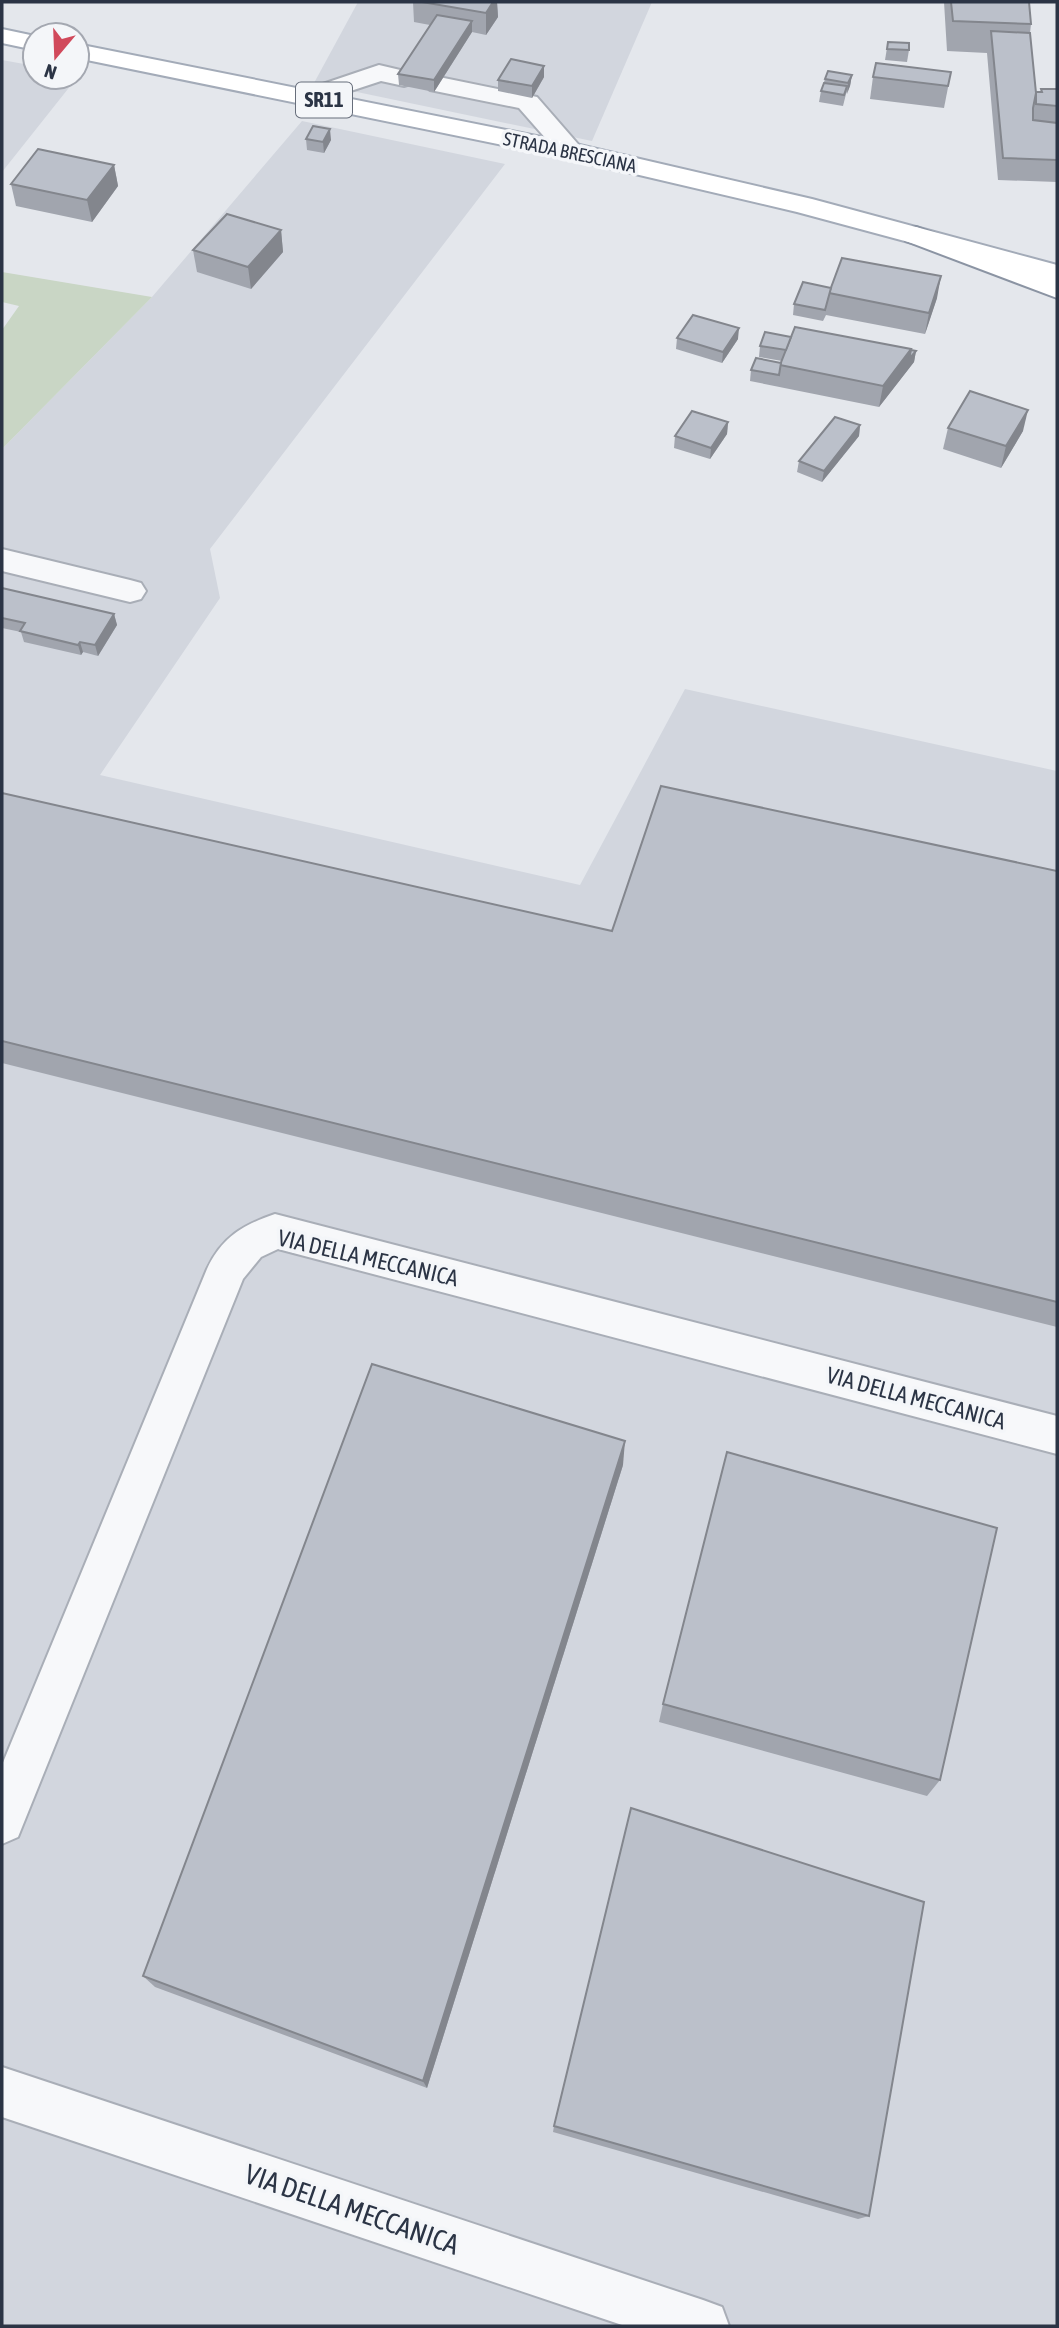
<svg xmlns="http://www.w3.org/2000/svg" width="1059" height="2328" font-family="'Asap Condensed',sans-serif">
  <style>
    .built { fill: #d2d6de }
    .green { fill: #c9d6c5 }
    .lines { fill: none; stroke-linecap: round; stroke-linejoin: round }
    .minor-casing { stroke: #a9aeb7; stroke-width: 4 }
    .major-casing { stroke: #a3abb8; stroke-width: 4 }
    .highway-casing { stroke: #8b94a3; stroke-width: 4 }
    .minor { fill: #f7f8fa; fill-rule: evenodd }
    .major { fill: #fff; fill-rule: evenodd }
    .highway { fill: #fff; fill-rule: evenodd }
    .wall { fill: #a1a5ae }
    .shaded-wall { fill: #83868d }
    .building { fill: #bbc0ca; stroke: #83868d; stroke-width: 2 }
    .labels { text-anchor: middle; stroke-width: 7; stroke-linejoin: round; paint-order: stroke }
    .far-street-label { font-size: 19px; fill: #2b3445; stroke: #f4f6f9 }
    .shield { fill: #f4f6f9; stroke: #676e7b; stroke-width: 2 }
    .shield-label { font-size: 21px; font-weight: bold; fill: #2b3445 }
    .street-label { font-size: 23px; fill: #2b3445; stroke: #f4f6f9 }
    .near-street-label { font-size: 28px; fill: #2b3445; stroke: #f4f6f9 }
  </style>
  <rect width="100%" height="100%" fill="#e4e7ec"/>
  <g class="built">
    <path d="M358,2H652L592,141L314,83Z"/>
    <path d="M2,60L35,66V77H77L79,75L2,172Z"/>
    <path d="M302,121L505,164L210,549L220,598L100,775L580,885L685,689L1057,771V2326H2V449L152,297Z"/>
  </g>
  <path class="green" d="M2,272L152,297L2,449V330L19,306L2,302Z"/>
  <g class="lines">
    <defs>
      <g id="minor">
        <path d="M379,65L413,73L417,78L413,83L404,86L381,81L308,105L299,102L295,97L299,92Z"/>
        <path d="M439,77L537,97L584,151L580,157L571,159L562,157L519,108L430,90L426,85L430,80Z"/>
        <path d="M2,549L130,580L141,583L146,591L141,599L130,602L2,571Z"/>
        <path d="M275,1214L1057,1416V1454L278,1249L261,1257L243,1279L18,1837L2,1844V1765L207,1269C222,1237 243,1225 275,1214Z"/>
        <path d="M2,2067L703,2300L722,2307L729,2326H625L2,2117Z"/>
      </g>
      <g id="major">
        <path d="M2,29L35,36V50L2,43Z"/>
        <path d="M77,44L571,143L812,199L1057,265V282L797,212L571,159L77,58Z"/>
      </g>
      <path id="highway" d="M916,227L1057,279V298L906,241L902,235L906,229Z"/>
    </defs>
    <use href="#minor" class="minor-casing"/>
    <use href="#major" class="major-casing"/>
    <use href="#highway" class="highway-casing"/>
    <use href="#minor" class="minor"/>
    <use href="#major" class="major"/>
    <use href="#highway" class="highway"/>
  </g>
  <g class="wall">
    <path d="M413,2H497L498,17L486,35L472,32L434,92L399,85L398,74L430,25L414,22Z"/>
    <path d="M944,2H1029L1031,24L1030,33L1036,93L1041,92V89H1057V182L998,180L987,53L947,51Z"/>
    <path d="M888,42L909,50L907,62L885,60Z"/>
    <path d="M544,66V77L532,98L498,91V80Z"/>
    <path d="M951,72L944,108L870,99L873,77Z"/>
    <path d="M852,75L850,86L846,94L843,106L819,102L821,91L825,79Z"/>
    <path d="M306,139L331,140L324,153L307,150Z"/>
    <path d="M114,165L118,186L92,222L16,206L11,184Z"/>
    <path d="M281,230L283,252L251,289L197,272L193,250Z"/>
    <path d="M831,288L937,298L925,334L826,315L823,321L793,315L794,304Z"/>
    <path d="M791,337L911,350L916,351L914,362L879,407L750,381L751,370L781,363L782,361L759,357L760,346Z"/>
    <path d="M677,338L738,339L722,363L676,349Z"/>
    <path d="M728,422L727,434L710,459L674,448L675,436Z"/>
    <path d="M860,425L859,436L822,482L797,472L799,461Z"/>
    <path d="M948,428L1023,431L1001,468L943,449Z"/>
    <path d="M2,588L114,614L117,625L98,656L83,652L81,655L24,642L21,632L2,628Z"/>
    <path d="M2,793L612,931L1057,871V1327L2,1063Z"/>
    <path d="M623,1465L427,2088L155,1987L143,1976Z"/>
    <path d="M663,1704L940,1780L927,1796L659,1722Z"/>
    <path d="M554,2126L869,2216L858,2219L553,2132Z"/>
  </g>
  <g class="shaded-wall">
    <path d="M493,2H497L498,17L486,35V13Z"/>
    <path d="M472,21V32L434,92V80Z"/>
    <path d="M544,66V77L532,98V86Z"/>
    <path d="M852,75L850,86L847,94L848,83Z"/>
    <path d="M330,129L331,140L324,153L323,142Z"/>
    <path d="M114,165L118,186L92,222L87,200Z"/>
    <path d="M281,230L283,252L251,289L248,267Z"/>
    <path d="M941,276L937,298L925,334L929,313Z"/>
    <path d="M739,328L738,339L722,363L723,352Z"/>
    <path d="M911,349L909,359L916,351L914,362L879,407L883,386Z"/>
    <path d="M1028,410L1023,431L1001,468L1006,446Z"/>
    <path d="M728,422L727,434L710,459L711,448Z"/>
    <path d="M860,425L859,436L822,482L824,471Z"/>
    <path d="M114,614L117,625L98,656L95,645Z"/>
    <path d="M80,642L83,652L81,655L78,645Z"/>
    <path d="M625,1441L623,1465L427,2088L423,2081Z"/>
  </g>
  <g class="building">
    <path d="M422,2H493L486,13Z"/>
    <path d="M951,2H1029L1031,24L953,21Z"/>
    <path d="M437,15L472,21L434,80L398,74Z"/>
    <path d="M991,31L1030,33L1036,93L1033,108V120L1057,123V160L1003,158Z"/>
    <path d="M888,42L909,43V50L887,49Z"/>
    <path d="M511,59L544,66L532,86L498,80Z"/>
    <path d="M876,63L951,72L948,86L873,77Z"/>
    <path d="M828,71L852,75L848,83L825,79Z"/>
    <path d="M824,83L847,86L844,95L821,91Z"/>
    <path d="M1041,89H1057V106L1036,104V92H1042Z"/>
    <path d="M313,126L330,129L323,142L306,139Z"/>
    <path d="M38,149L114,165L87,200L11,184Z"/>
    <path d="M227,214L281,230L248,267L193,250Z"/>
    <path d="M842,258L941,276L929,313L829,293Z"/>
    <path d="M803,282L831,288L825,310L794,304Z"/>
    <path d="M693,315L739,328L723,352L677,338Z"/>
    <path d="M795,327L911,349L883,386L780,365Z"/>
    <path d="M765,332L791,337L786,350L760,346Z"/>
    <path d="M911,350L916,351L909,359Z"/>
    <path d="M756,358L781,363L779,375L751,370Z"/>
    <path d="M970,391L1028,410L1006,446L948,428Z"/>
    <path d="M692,411L728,422L711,448L675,436Z"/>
    <path d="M835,417L860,425L824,471L799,461Z"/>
    <path d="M2,588L114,614L95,645L80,642L78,645L20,631L25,623L2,618Z"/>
    <path d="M661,786L1057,871V1302L2,1041V793L612,931Z"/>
    <path d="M372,1364L625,1441L423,2081L143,1976Z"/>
    <path d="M727,1452L997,1528L940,1780L663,1704Z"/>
    <path d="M631,1808L924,1902L869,2216L554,2126Z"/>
  </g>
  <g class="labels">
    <g class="far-street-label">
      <text transform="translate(570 152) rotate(12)" y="7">STRADA BRESCIANA</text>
    </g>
    <rect class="shield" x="296" y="82.5" width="56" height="35" rx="5"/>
    <g class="shield-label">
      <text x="324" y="107">SR11</text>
    </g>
    <g class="street-label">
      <text transform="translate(368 1258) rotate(13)" y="8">VIA DELLA MECCANICA</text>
      <text transform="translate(916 1398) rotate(15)" y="8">VIA DELLA MECCANICA</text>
    </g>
    <g class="near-street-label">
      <text transform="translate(352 2209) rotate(19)" y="10">VIA DELLA MECCANICA</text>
    </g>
  </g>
  <rect width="1059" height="2328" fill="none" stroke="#2b3445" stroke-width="7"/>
  <g transform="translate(56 56) rotate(199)"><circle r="33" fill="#f4f6f9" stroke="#a4a8b1" stroke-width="2"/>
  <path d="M0-5L12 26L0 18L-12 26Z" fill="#d1495b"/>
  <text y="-10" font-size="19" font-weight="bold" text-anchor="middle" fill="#2b3445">N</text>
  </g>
</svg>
